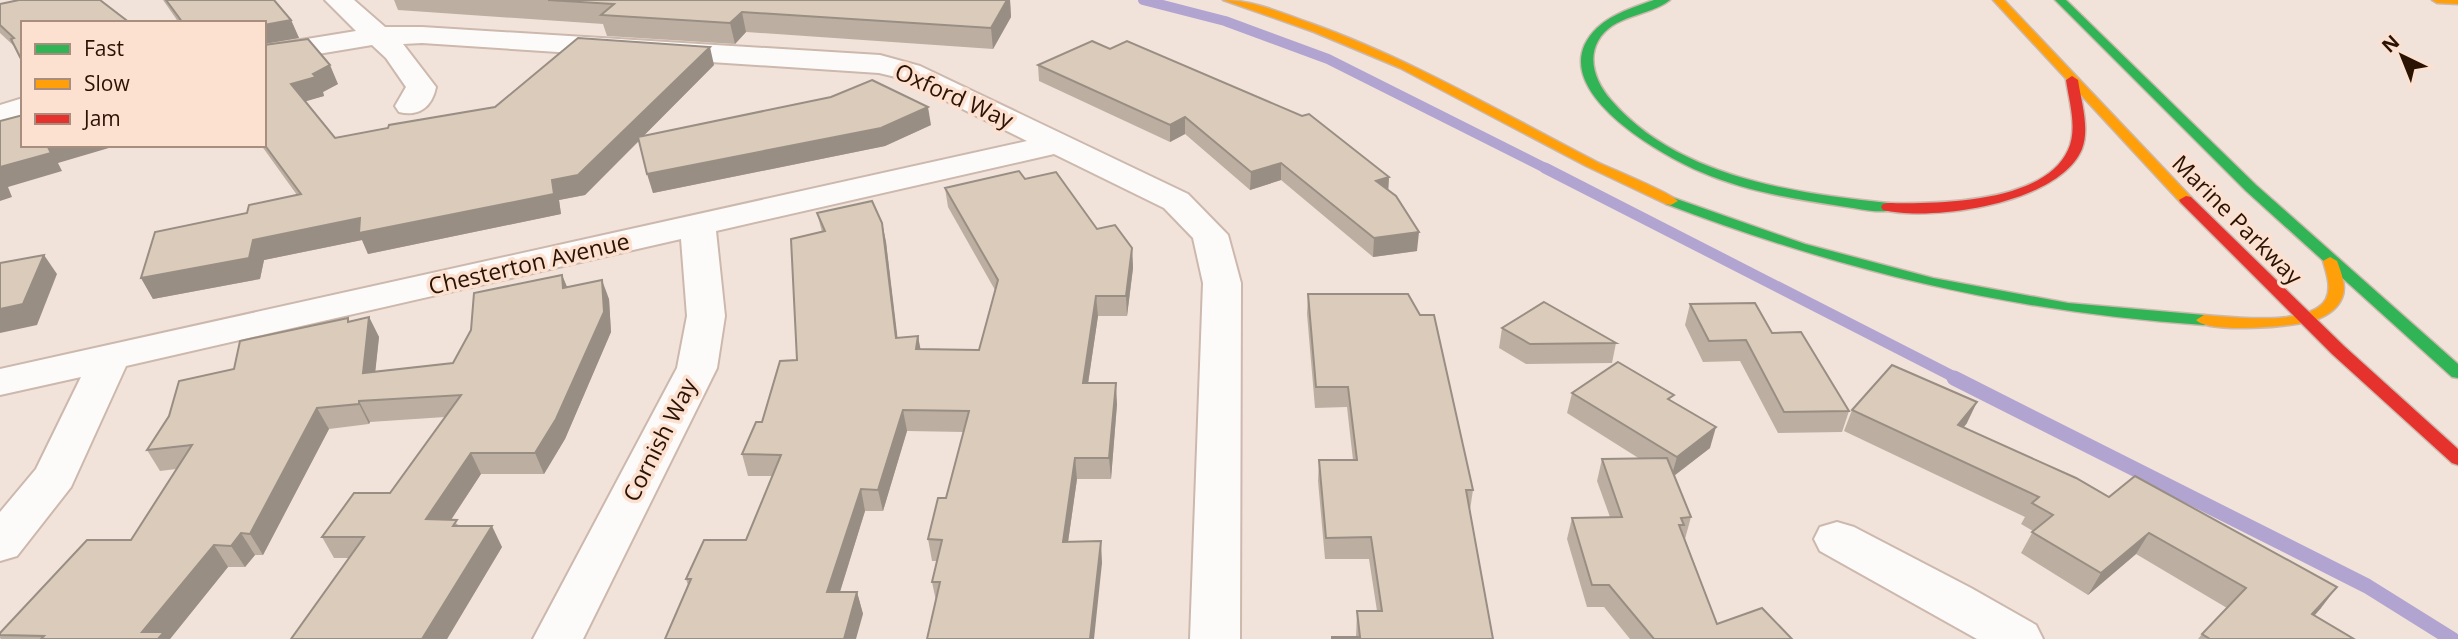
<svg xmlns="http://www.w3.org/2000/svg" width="2458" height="639" font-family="'Open Sans',sans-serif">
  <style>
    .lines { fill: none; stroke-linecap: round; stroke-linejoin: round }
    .stream-far2 { stroke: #b1a4d1; stroke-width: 10 }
    .stream-far1 { stroke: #b1a4d1; stroke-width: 11 }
    .stream { stroke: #b1a4d1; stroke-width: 15 }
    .street-casing { stroke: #ccb8ad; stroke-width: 4 }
    .fast-casing { stroke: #ccb8ad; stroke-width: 3 }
    .slow-casing { stroke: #ccb8ad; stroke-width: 3 }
    .jam-casing { stroke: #ccb8ad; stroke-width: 3 }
    .street { fill: #fdfbf9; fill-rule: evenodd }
    .fast { fill: #30b455; fill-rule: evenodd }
    .slow { fill: #ff9f0a; fill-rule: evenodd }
    .jam { fill: #e5322d; fill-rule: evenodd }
    .wall { fill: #bcafa1 }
    .shaded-wall { fill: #998e83 }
    .building { fill: #dbcbbb; stroke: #998e83; stroke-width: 2 }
    .labels { text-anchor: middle; stroke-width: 7; stroke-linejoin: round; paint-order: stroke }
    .street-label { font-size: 23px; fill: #2b1304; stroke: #fce0d0 }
  </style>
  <rect width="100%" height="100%" fill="#f2e3da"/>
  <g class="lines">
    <path class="stream-far2" d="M1143,0L1225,21L1328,59L1549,170"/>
    <path class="stream-far1" d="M1545,168L1958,379"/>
    <path class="stream" d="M1954,378L2367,586L2452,639"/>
    <defs>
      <g id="street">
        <path d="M325,0H354L385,27H422L880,55L920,66L1188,194L1228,235L1241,283L1240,639H1190L1203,283L1193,238L1164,208L1054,154L716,231L725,316L717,368L583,639H533L677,368L687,316L681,239L126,366L71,487L17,556L0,561V512L36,469L81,377L0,395V369L1027,141L900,78L879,73L422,43L403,44L436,87C432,107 419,117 399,112L395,106L406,87L386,58L372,45L264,63V46L356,31Z"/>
        <path d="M23,98V117L0,124V105Z"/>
        <path d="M1837,522L1854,527L1971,588L2036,625L2043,639H1977L1820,551L1814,539L1820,527Z"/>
      </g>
      <g id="fast">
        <path d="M1654,0H1670C1649,17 1613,14 1598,41C1587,61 1597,84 1611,100C1677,177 1793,193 1888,203L1893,204L1895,207L1893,210C1877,214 1856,208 1840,206C1793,199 1745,191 1701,172C1658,154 1538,85 1597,28C1613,13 1635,7 1654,0Z"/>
        <path d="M2055,0H2066L2256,185L2458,364V378L2452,377L2246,191Z"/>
        <path d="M1671,197L1805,244L1933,278L2068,303L2204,315L2212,320L2204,325C2013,312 1845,272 1666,204L1664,201Z"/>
      </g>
      <g id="slow">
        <path d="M1223,0C1252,0 1282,13 1310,23C1411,59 1502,113 1597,162C1614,170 1667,191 1678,201L1671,205L1666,204L1586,166L1400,68L1314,32Z"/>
        <path d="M1993,0H2004L2191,197L2193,200L2191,203H2181Z"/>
        <path d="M2432,0H2458V4L2437,3Z"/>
        <path d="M2330,257L2337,261C2341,272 2347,286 2342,298C2338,308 2328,315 2318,319C2299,327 2209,334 2196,320L2204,315C2231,317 2311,327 2326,299C2332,287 2326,272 2323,261Z"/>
      </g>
      <g id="jam">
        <path d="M2072,76L2078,80C2081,101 2090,128 2082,149C2060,203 1933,222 1883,210L1881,207L1883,204L1888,203C1938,204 2044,203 2068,150C2078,129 2069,101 2066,80Z"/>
        <path d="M2186,196L2191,197L2344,346L2458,449V465L2452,463L2332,354L2181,203L2179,200Z"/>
      </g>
    </defs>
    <use href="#street" class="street-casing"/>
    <use href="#fast" class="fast-casing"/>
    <use href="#slow" class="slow-casing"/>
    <use href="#jam" class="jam-casing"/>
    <use href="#street" class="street"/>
    <use href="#fast" class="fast"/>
    <use href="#slow" class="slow"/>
    <use href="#jam" class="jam"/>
  </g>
  <g class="wall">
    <path d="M163,0H274L291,20L299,38L264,44V23H179Z"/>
    <path d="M394,0H1010L1011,17L993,49L746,32L735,44L607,36L603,24L398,10Z"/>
    <path d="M0,4L130,23L14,46L0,33Z"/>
    <path d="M264,45L338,84L323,92L324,96L305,101L335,138L714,65L643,136L931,125L885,146L653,193L639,141L585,195L559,200L561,214L368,254L362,240L264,260L260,279L153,299L141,278L247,213L297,195L261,145H264Z"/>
    <path d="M1038,65L1389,177L1388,190L1417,251L1373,257L1281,180L1250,190L1185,134L1170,142L1039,81Z"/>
    <path d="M1025,179L1097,229L1132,248L1133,268L1127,316H1098L1088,383L1117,404L1111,479H1077L1068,542L1102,563L936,601L932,582L937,561H932L928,539L946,498L964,432L907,431L883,511H865L840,592H857L863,614L688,585L686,579L746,540L772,476H748L742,454L762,422L797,360L822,232L817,213L882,223L886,242L897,338L918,336L920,349L979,350L995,290L948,207L945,188Z"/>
    <path d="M562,275L567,287L609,299L611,332L565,439L544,474H481L451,520L460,526L502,547L447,639H291L349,558H334L322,537L390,493L445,417L370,422L369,424L329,429L263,555H255L245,567H228L170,639H1L0,638V633L131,540L176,469L160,471L147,450L234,369L350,321L369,317L379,337L375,372L453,363Z"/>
    <path d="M1308,294L1473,490L1470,510L1493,639L1356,637L1357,611H1377L1369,559H1325L1318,481L1319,460H1353L1347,407L1315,408L1307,314Z"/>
    <path d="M1690,304L1772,333L1849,411L1842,432L1778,433L1740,361L1703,362L1685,325Z"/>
    <path d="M1502,328L1616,343L1612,363L1526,364L1499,348Z"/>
    <path d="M1572,393L1673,402L1710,448L1674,476L1691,517L1685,539L1717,624L1792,639H1630L1604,607H1587L1567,539L1572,518L1610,517L1597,481L1602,459H1640L1567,413Z"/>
    <path d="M1852,410L1967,423L1964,427L2109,497L2321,608L2314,616L2354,639H2198L2202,634L2227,608L2136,554L2088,595L2021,553L2033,531L2021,524L2025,517L1844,431Z"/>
  </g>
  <g class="shaded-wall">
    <path d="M1007,0H1010L1011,17L993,49L991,28Z"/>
    <path d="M742,12L746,32L735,44L730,23Z"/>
    <path d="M291,20L299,38L264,44V25Z"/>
    <path d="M710,47L714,65L585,195L559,200L561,214L368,254L362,240L264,260L260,279L153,299L141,278L253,240L552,180Z"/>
    <path d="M330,65L338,84L323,92L324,96L300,103L291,84Z"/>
    <path d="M928,107L931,125L885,146L653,193L647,174Z"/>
    <path d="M1185,117V134L1170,142V125Z"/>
    <path d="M47,145H119L58,163L62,171L8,187L12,197L0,201V167Z"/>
    <path d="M1281,163V180L1250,190L1251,172Z"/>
    <path d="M1389,177L1388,194L1376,181Z"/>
    <path d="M882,223L886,242L900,358L896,338Z"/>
    <path d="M1419,232L1417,251L1373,257L1374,238Z"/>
    <path d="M1132,248L1133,268L1127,316L1126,296Z"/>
    <path d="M44,255L57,274L37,325L0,333V309Z"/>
    <path d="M562,275L570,294L563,288Z"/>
    <path d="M602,280L609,299L611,332L565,439L544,474L535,453Z"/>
    <path d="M1096,296L1098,316L1085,404L1083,383Z"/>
    <path d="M369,317L379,337L373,393L363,373Z"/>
    <path d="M918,336L922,357L916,349Z"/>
    <path d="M1116,383L1117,404L1111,479L1109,458Z"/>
    <path d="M359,401L370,422L369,424L359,404Z"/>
    <path d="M1977,402L1967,423L1949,446L1958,425Z"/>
    <path d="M317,408L329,429L263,555L250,534Z"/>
    <path d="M903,410L907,431L883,511L878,490Z"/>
    <path d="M1716,427L1710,448L1671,478L1677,457Z"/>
    <path d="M471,453L481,474L437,541L426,519Z"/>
    <path d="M1075,458L1077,479L1065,563L1063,542Z"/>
    <path d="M861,489L865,511L833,614L827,592Z"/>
    <path d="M492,526L502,547L447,639H422Z"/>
    <path d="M241,533L255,555L245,567L231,546Z"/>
    <path d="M2149,533L2136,554L2088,595L2101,573Z"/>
    <path d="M1101,541L1102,563L1094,639H1090Z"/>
    <path d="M214,545L228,567L170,639H148L142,632Z"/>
    <path d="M2337,587L2321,608L2296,636L2312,614Z"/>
    <path d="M857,592L863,614L856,639H844Z"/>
  </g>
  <g class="building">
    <path d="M19,0H100L130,23H23V63L11,39L14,38L0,25V4Z"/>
    <path d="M166,0H274L291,20L264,25V23H183Z"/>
    <path d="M548,0H1007L991,28L742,12L730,23L601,15L614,4Z"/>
    <path d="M578,38L710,47L578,175L552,180L554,194L359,233L360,218L253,240L249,258L141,278L155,232L247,213L249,205L301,194L264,144V45L308,39L330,65L313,74L316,77L291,84L335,138L388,128L389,125L495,107Z"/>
    <path d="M1092,41L1110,49L1127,41L1302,116L1309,114L1389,177L1376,181L1396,196L1419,232L1374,238L1281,163L1251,172L1185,117L1170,125L1038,65Z"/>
    <path d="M872,80L928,107L881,128L647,174L638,137L831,97Z"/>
    <path d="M23,115V145H47L51,153L0,167V121Z"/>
    <path d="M1019,171L1025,179L1056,172L1097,229L1115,225L1132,248L1126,296H1096L1083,383H1116L1109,458H1075L1063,542L1101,541L1090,639H927L940,582H932L942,540L928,539L938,498H946L969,411L903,410L878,490L861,489L827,592H857L844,639H665L691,579H686L704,540H746L781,455L742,454L756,422H762L780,361L797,360L791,239L825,231L817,213L872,201L882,223L896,338L918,336L916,349L979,350L998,280L945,188Z"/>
    <path d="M44,255L23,304L0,309V263Z"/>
    <path d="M562,275L563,288L602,280L604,312L556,419L535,453H471L426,519L457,520L453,526H492L422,639H291L364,537H322L354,493H390L461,395L359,401V404L317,408L250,534L241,533L231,546L214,545L142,632H164L158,639H41L44,636L0,635V633L87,540H131L192,445L147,450L169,416L179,381L234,369L240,341L348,318V322L369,317L363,373L453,363L471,330L474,293Z"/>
    <path d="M1308,294H1408L1420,315H1434L1473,490H1466L1493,639H1332V637H1360L1357,611H1382L1371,537L1326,538L1319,460H1357L1348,387H1316Z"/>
    <path d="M1544,302L1616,343L1530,344L1502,328Z"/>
    <path d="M1755,303L1772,333L1801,332L1849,411L1784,412L1746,340L1709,341L1690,304Z"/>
    <path d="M1618,362L1674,395L1668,399L1716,427L1677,457L1572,393Z"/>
    <path d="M1892,365L1977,402L1958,425L2076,478L2109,497L2135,476L2337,587L2312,614L2354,639H2210L2202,634L2246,588L2149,533L2101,573L2032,532L2053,515L2032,503L2039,497L1852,410Z"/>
    <path d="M1667,458L1691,517L1681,518L1684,525H1679L1717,624L1762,608L1792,639H1654L1609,585H1592L1572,518L1622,517L1602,459Z"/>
  </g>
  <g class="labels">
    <g class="street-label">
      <text transform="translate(954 96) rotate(24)" y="8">Oxford Way</text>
      <text transform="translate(2237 220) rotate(45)" y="8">Marine Parkway</text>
      <text transform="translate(529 264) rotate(-13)" y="8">Chesterton Avenue</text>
      <text transform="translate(660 440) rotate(-63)" y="8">Cornish Way</text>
    </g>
  </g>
  <rect x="21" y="21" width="245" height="126" fill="#fce0d0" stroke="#a88e7e" stroke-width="2"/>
  <rect x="35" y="44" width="35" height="10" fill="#30b455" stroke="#a88e7e" stroke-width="2"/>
  <text x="84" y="56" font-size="21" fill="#2b1304">Fast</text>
  <rect x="35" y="79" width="35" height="10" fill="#ff9f0a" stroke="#a88e7e" stroke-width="2"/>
  <text x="84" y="91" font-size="21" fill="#2b1304">Slow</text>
  <rect x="35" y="114" width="35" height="10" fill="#e5322d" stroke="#a88e7e" stroke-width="2"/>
  <text x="84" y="126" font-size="21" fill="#2b1304">Jam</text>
  <g transform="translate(2402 56) rotate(317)" stroke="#fce0d0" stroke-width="5" paint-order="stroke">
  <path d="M0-5L12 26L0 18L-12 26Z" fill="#2b1304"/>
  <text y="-10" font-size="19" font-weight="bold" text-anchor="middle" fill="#2b1304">N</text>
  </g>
</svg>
